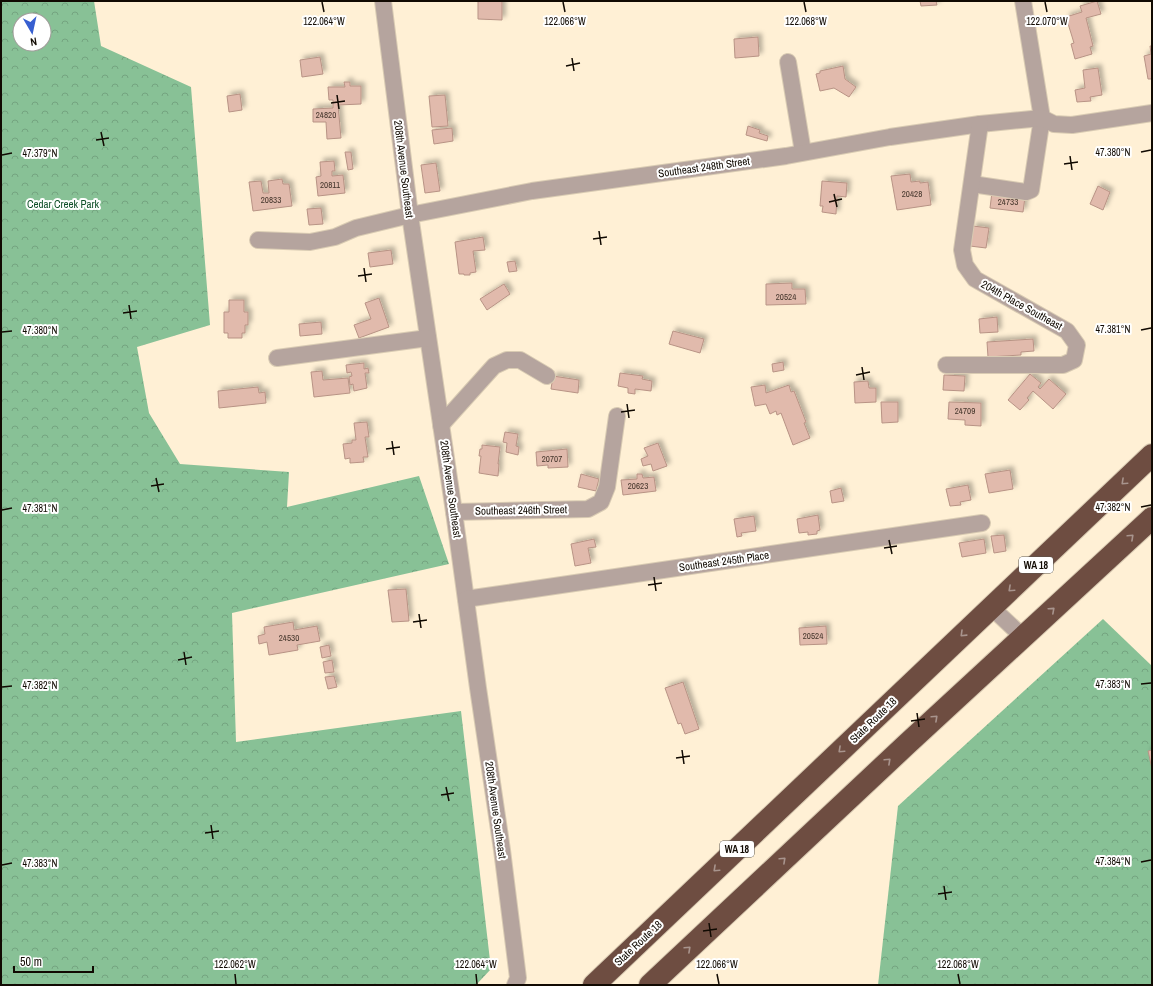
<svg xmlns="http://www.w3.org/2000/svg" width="1153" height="986" font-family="'Archivo Narrow',sans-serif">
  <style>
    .forest { fill: url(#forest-crowns); fill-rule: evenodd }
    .building { fill: #e1baac; stroke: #b89385; filter: url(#shadow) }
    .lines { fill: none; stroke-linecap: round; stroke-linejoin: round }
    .minor-casing { stroke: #d9cbb3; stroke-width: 18 }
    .highway-casing { stroke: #d9cbb3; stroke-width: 24 }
    .minor { stroke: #b5a49e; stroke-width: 16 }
    .highway { stroke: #6e4d41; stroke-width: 22 }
    .oneway { stroke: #a8948d }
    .ticks { fill: none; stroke: #110a02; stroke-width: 1.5 }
    .labels { text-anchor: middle; stroke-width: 4; stroke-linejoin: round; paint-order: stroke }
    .number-label { font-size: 9px; fill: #45362c }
    .shield { fill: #fff; stroke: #58544e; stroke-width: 1 }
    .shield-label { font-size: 10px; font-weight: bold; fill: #110a02 }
    .street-label { font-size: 11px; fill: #110a02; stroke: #fff }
    .park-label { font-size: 11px; fill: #0f5028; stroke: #fff }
    .ticks-label { font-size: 10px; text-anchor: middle; fill: #110a02; stroke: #fff; stroke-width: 4; stroke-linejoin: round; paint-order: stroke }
  </style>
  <defs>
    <pattern id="forest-crowns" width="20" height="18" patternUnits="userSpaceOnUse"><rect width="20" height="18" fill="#88c196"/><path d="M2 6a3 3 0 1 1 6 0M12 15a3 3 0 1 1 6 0" fill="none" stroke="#74a480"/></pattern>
    <filter id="shadow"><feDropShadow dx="3.5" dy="-3.5" stdDeviation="2" flood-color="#0004"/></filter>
  </defs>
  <rect width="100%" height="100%" fill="#fff0d5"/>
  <g class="forest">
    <path d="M1,1H94L101,46L191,87L210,325L137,347L149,413L180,464L289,472L287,507L419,476L449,564L232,613L236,742L461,711L491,969L476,985H1ZM20,20H44V44H20Z"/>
    <path d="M1103,619L1152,666V985H878L898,806Z"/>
  </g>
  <g class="building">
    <path d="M478,1H502V20L478,19Z"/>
    <path d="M920,1H936L937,5L921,6Z"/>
    <path d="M1097,1L1101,14L1086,18L1093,46L1090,47L1092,54L1075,59L1071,44L1074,43L1066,17L1082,12L1080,6Z"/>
    <path d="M758,37L759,56L735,58L734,39Z"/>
    <path d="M1150,46H1152V79H1148L1144,56L1151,54Z"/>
    <path d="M320,57L323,74L302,77L300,60Z"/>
    <path d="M843,66L845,79L856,87L849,97L834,88L820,91L816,74L820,73V71Z"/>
    <path d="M1098,68L1102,95L1090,97L1091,101L1077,102L1075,90L1085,88L1083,70Z"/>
    <path d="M344,82H350V86H361V104L338,105L341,138L327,139L326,122H313V109L333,108V100H329L328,87H345Z"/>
    <path d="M240,94L242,110L229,112L227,96Z"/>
    <path d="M445,95L448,126L432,127L429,96Z"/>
    <path d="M748,126L760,130L759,133L768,136L767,141L746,135Z"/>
    <path d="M452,128L453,141L434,144L432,130Z"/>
    <path d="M345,152H351L353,169L348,170Z"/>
    <path d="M334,161L335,171H332V176L343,175L345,193L318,196L316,177L321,176L320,162Z"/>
    <path d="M436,163L440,191L425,193L421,165Z"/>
    <path d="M910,174L911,182L920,181V183L928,182L931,205L897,210L891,176Z"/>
    <path d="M282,179L283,184H289L292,206L253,211L249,182L261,181L263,193H269L268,181Z"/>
    <path d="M822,181L847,183L846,197L837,196L836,214L822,212L823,206H820Z"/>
    <path d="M1098,186L1110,192L1103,210L1090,204Z"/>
    <path d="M992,192L1025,197L1023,212L990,208Z"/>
    <path d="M321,208L323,224L309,225L307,209Z"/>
    <path d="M973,226L989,228L986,248L970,246Z"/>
    <path d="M483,237L485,250L473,251L476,272L470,273V275H464V274H459L455,242Z"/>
    <path d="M391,250L393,264L370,267L368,253Z"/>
    <path d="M515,261L517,271L509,272L507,262Z"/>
    <path d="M792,283V289H805L806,304L766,305V284Z"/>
    <path d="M504,284L510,294L487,310L480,299Z"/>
    <path d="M379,298L389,327L359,338L354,325L371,319L365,303Z"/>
    <path d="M229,300H244V312H248V325H245V333H242V338H228V333H224V312H229Z"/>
    <path d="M997,317L998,332L980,333L979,319Z"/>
    <path d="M321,322L322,334L300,336L299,324Z"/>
    <path d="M673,331L704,339L700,353L669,344Z"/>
    <path d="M1033,339L1034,351L1021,352V355L988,357L987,342Z"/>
    <path d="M783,362L784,370L773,372L772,364Z"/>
    <path d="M364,363V369L368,368L369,373H365L367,388L354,391L353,384L350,385L349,377L352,376L351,372L347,373L346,365Z"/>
    <path d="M322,371L323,380L348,378L350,393L314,397L311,372Z"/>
    <path d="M620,373L643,376L642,379L652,381L651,391L635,389V394L628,393V388L618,386Z"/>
    <path d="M1030,374L1041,383L1038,387L1040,389L1049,379L1066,394L1053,409L1033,391L1027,398L1029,400L1020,410L1008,400Z"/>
    <path d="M944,375L965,376L964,391L943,390Z"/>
    <path d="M553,376L579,380L578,393L551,389Z"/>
    <path d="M868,381L869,388H876V402L855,403L854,382Z"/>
    <path d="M765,385L766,393L789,385L791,392L794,391L806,422L804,423L810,438L793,445L781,413L777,415L776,411L770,414L766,404L755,406L751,387Z"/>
    <path d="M258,387L259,393L265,392L266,403L219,408L218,391Z"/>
    <path d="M881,402H898V422L882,423Z"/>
    <path d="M949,402L981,403V426L965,425V420L948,419Z"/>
    <path d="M367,422L369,437H365L368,457H363L364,462L350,463V458L345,459L343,444L352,443V440H356L354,423Z"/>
    <path d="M505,432L518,434L516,446L519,447L518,455L506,452L507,443L503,442Z"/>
    <path d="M658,443L667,466L653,471L651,464L643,466L641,459L648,456L644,448Z"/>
    <path d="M482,445L500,447L498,464H499L498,476L479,473L481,456H479L480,449H482Z"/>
    <path d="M567,449L568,467L548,468V465L537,466L536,452Z"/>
    <path d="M1010,470L1013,489L989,493L985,474Z"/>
    <path d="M581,474L599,479L596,491L578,487Z"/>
    <path d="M637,474H642L643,478L654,477L656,491L623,495L621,480L637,479Z"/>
    <path d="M968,485L971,500L960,502L961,505L950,506L946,489Z"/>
    <path d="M841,488L844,501L832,503L830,491Z"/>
    <path d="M818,515L820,530L817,531V534L808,535V532L799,533L797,519Z"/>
    <path d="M754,516L756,531L741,533L742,536L737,537L734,519Z"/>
    <path d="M1004,535L1006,551L994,553L991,536Z"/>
    <path d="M594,539L596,547L588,548L591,563L575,566L571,544Z"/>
    <path d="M984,539L986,553L962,557L959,543Z"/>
    <path d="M406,589L409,621L392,622L388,590Z"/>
    <path d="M293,622L294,630L317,626L320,641L297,645L298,650L269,655L267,642L259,644L258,636L265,634L264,627Z"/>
    <path d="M826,626L827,644L800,645L799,628Z"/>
    <path d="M329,645L331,656L322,658L320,647Z"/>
    <path d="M332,660L334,672L325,673L323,662Z"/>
    <path d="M334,676L337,687L328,689L325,677Z"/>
    <path d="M683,682L699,729L685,734L681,723L678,724L665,688Z"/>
    <path d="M1152,750V769L1148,751Z"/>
  </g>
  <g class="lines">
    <defs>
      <g id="minor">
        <path d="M383,1L410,215L454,512L478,688L502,850L518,978L515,985"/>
        <path d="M788,62L803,152"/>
        <path d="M972,184L1026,192L1031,190L1042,118L1023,1"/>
        <path d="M258,240L310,242L335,237L356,228L410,215L532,191L786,156L890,137L980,124L1042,118L1054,124L1072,125L1152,113"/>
        <path d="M277,358L428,338"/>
        <path d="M946,365H1063L1074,360L1077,345L1067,331L975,279L965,265L962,250L980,124"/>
        <path d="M441,425L494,366L507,360H520L547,376"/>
        <path d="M454,512L588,509L601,502L607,487L617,416"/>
        <path d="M466,599L982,523"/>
        <path d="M991,607L1023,637"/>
      </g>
      <g id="highway">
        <path d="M594,985L1152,455"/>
        <path d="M650,985L907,744L1152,518"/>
      </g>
    </defs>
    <use href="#minor" class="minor-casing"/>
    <use href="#highway" class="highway-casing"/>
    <use href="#minor" class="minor"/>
    <use href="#highway" class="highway"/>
  </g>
  <defs><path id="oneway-chevron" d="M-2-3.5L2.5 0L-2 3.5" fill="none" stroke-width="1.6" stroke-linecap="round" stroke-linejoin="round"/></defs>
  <g class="oneway">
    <use href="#oneway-chevron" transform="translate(1124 482) rotate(137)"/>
    <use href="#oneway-chevron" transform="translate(1131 537) rotate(-43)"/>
    <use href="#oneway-chevron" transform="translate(1011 589) rotate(137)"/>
    <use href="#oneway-chevron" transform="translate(1052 610) rotate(-42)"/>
    <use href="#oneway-chevron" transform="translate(963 634) rotate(136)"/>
    <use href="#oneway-chevron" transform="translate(935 718) rotate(-43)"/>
    <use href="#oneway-chevron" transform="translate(841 750) rotate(137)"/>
    <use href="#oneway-chevron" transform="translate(888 761) rotate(-43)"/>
    <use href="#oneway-chevron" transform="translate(783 860) rotate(-43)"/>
    <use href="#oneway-chevron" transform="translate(716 869) rotate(137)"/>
    <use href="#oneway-chevron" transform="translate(688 949) rotate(-43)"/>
  </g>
  <path class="ticks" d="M322,2L324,12M563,2L565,12M804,2L806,12M1045,2L1047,12M572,58L574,71M566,66L580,63M337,95L339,109M331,103L345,101M101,132L104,146M96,140L109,138M1141,152L1151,150M2,155L12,153M1070,156L1072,170M1064,164L1078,162M834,194L837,207M829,202L842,199M599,231L601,245M593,239L607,237M364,268L366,282M358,276L372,274M129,305L131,319M123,313L137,311M1141,330L1151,328M2,332L12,331M862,367L864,380M856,375L870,372M627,404L629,418M621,412L635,410M392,441L394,455M386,449L400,447M156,478L159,492M151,486L164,484M1141,507L1151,505M2,510L12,508M889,540L892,554M884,548L897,546M654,577L656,591M648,585L662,583M419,614L421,628M413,622L427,620M184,652L186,665M178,660L192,657M1141,684L1151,683M2,687L12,686M917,713L919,727M911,721L925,719M682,750L684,764M676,758L690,756M446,787L449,801M441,795L454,793M211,825L213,839M205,833L219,831M1141,862L1151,860M2,865L12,863M944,886L946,900M938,894L952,892M709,923L711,937M703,931L717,929M235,974L236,984M476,974L477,984M717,974L719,984M958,974L960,984"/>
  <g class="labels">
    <g class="number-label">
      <text x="326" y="118">24820</text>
      <text x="330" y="188">20811</text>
      <text x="912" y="197">20428</text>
      <text x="271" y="203">20833</text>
      <text x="1008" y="205">24733</text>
      <text x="786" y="300">20524</text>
      <text x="965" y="414">24709</text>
      <text x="552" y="462">20707</text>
      <text x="638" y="489">20623</text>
      <text x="813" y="639">20524</text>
      <text x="289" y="641">24530</text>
    </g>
    <g class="shield">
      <rect x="1019" y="557" width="34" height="16" rx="3"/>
      <rect x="720" y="841" width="34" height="16" rx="3"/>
    </g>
    <g class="shield-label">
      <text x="1036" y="569">WA 18</text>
      <text x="737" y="853">WA 18</text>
    </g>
    <g class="street-label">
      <text transform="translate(704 167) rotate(-8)" y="4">Southeast 248th Street</text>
      <text transform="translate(404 169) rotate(83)" y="4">208th Avenue Southeast</text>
      <text transform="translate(1022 305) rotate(29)" y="4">204th Place Southeast</text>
      <text transform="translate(451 489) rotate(82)" y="4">208th Avenue Southeast</text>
      <text transform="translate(521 510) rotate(-1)" y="4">Southeast 246th Street</text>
      <text transform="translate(724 561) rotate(-8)" y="4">Southeast 245th Place</text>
      <text transform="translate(873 720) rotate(-44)" y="4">State Route 18</text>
      <text transform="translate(496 810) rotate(82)" y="4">208th Avenue Southeast</text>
      <text transform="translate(638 943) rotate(-43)" y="4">State Route 18</text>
    </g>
    <g class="park-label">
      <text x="63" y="208">Cedar Creek Park</text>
    </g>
  </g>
  <g class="ticks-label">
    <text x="324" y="25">122.064°W</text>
    <text x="806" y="25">122.068°W</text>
    <text x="1047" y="25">122.070°W</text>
    <text x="565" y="25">122.066°W</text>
    <text x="1113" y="156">47.380°N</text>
    <text x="40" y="157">47.379°N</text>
    <text x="1113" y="333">47.381°N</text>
    <text x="40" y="334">47.380°N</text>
    <text x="1113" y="511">47.382°N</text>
    <text x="40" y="512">47.381°N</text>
    <text x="1113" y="688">47.383°N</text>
    <text x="40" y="689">47.382°N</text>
    <text x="1113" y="865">47.384°N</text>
    <text x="40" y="867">47.383°N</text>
    <text x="235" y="968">122.062°W</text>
    <text x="476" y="968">122.064°W</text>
    <text x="717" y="968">122.066°W</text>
    <text x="958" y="968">122.068°W</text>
  </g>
  <rect width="1153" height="986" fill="none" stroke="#110a02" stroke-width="4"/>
  <g transform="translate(32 32) rotate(171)"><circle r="19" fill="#ffffff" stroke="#a09d9a"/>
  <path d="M0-3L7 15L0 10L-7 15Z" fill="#375fd0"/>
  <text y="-6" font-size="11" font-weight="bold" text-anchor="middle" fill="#110a02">N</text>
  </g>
  <path d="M14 966v6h79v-6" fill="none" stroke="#110a02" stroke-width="2"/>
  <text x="20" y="966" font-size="12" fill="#110a02" stroke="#ffffff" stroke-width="3" paint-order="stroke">50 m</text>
</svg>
